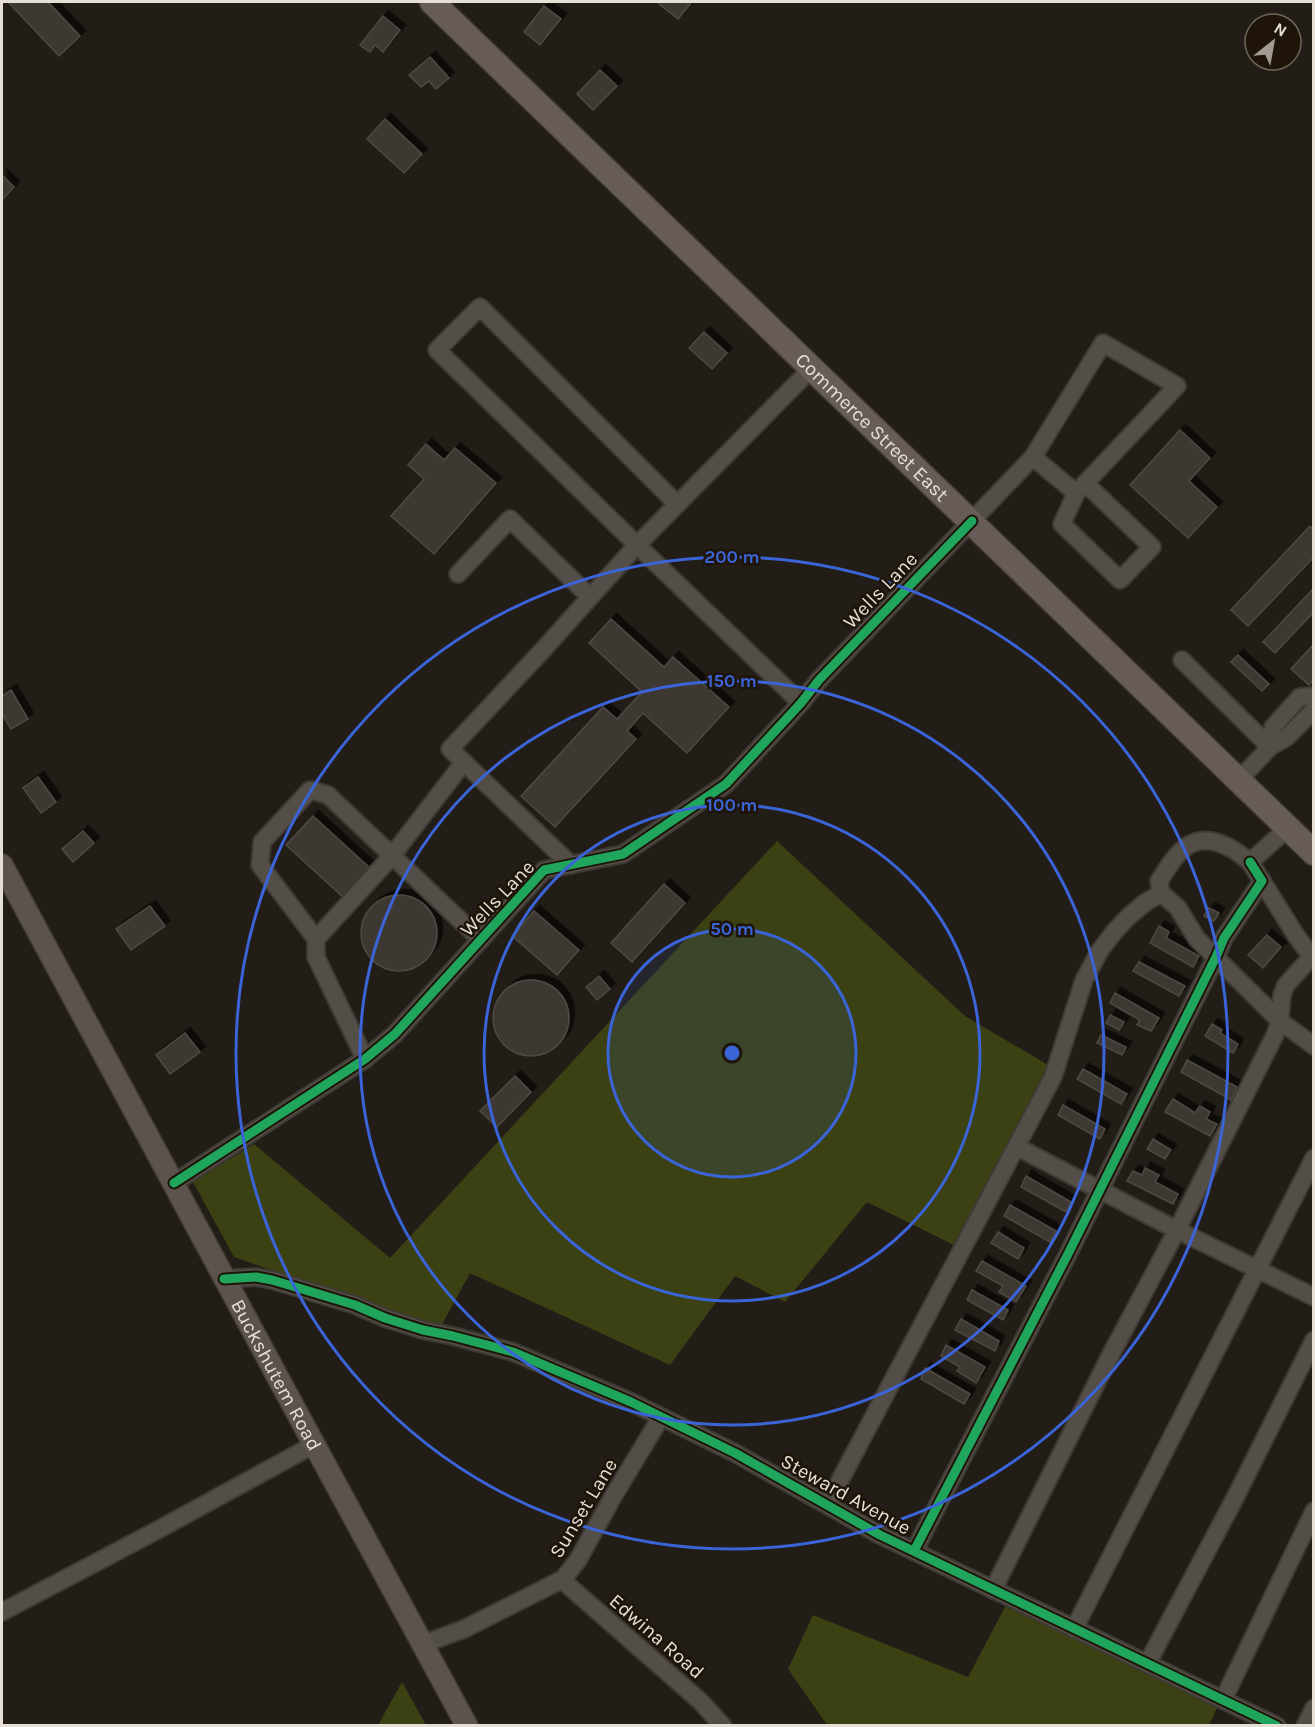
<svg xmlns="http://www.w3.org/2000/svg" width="1315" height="1727" font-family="Karla,sans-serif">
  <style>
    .green { fill: #3b4113 }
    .building { fill: #3e3830; stroke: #4e4a44; stroke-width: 1.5; filter: url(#shadow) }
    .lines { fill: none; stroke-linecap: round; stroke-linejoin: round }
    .minor-casing { stroke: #3f3a35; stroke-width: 20 }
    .major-casing { stroke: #3f3a35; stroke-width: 24 }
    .highway-casing { stroke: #3f3a35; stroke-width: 27 }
    .minor { stroke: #534f48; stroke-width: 16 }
    .major { stroke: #5c534f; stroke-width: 21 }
    .highway { stroke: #685c58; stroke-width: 24 }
    .cycleway-casing { stroke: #1e1508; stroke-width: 13 }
    .cycleway { stroke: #20a55d; stroke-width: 9 }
    .ring { fill: none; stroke: #3b64d8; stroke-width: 3 }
    .labels { text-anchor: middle; stroke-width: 5; stroke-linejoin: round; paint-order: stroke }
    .street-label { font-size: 20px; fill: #e5dfd6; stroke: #1e1508 }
    .centre { fill: #3b64d8; stroke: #1e1508; stroke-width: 3 }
    .ring-label { font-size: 18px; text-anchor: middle; font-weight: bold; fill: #3b64d8; stroke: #1e1508; stroke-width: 5; stroke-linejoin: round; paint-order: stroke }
  </style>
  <defs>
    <filter id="shadow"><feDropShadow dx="5.5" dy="-5.5" stdDeviation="0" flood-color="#0009"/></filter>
  </defs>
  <rect width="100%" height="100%" fill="#221d16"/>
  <g class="green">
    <path d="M777,841L965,1016L1055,1069L962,1249L867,1202L785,1302L735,1276L670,1365L470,1273L439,1330L234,1257L193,1182L254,1144L390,1258Z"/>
    <path d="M1014,1590L1225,1692L1209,1725H827L788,1669L813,1615L968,1677Z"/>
    <path d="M402,1682L426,1725H378Z"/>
  </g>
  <g class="building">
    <path d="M8,2H48L80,36L59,56Z"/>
    <path d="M661,2H688L691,3L678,19L659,4Z"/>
    <path d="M544,6L561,19L540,45L524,32Z"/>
    <path d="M383,16L400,30L383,52L375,45L370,52L360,45Z"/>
    <path d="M430,57L449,78L436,89L429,81L421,87L409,75Z"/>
    <path d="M600,70L617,86L593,110L577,94Z"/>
    <path d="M385,119L422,154L404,173L367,139Z"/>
    <path d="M2,175L14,187L2,200Z"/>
    <path d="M704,332L727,353L712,369L689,348Z"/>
    <path d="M1180,430L1210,458L1189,481L1217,507L1188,538L1130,485Z"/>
    <path d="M426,444L444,460L455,448L496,483L434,554L391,516L424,479L408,465Z"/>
    <path d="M1310,526L1314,530V557L1248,626L1231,610Z"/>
    <path d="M1314,588V612L1275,653L1263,642Z"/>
    <path d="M611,619L664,667L673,657L729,707L687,753L643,713L627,731L636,739L555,827L521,796L603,707L617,719L642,692L589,643Z"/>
    <path d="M1314,644V679L1309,685L1291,669Z"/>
    <path d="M1238,655L1269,684L1262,691L1231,662Z"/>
    <path d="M11,690L28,719L11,729L2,714V696Z"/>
    <path d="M38,777L56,802L41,813L23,788Z"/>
    <path d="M313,816L371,869L344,898L286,845Z"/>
    <path d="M83,831L94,843L73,862L62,849Z"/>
    <path d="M664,884L685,903L632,962L611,943Z"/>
    <circle cx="399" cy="933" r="38"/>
    <path d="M150,906L165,926L131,950L116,929Z"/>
    <path d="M1209,908L1219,913L1214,921L1204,916Z"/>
    <path d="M534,911L579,950L557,975L512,936Z"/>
    <path d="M1159,926L1169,932L1166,938L1199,956L1193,967L1150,943Z"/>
    <path d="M1267,935L1281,947L1263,968L1248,955Z"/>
    <path d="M1139,962L1185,986L1179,996L1133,971Z"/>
    <path d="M599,976L610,989L597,1000L586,987Z"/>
    <circle cx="531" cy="1018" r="38"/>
    <path d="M1115,993L1159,1018L1151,1031L1137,1025L1140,1020L1110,1003Z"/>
    <path d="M1110,1015L1124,1022L1119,1030L1106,1023Z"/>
    <path d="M1212,1024L1222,1030L1220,1033L1238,1044L1233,1053L1205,1036Z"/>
    <path d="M185,1033L200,1052L170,1074L156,1055Z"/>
    <path d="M1101,1035L1126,1047L1122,1055L1097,1043Z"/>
    <path d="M1187,1060L1237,1087L1231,1100L1181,1072Z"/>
    <path d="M1083,1069L1127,1094L1121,1104L1077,1079Z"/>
    <path d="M515,1076L531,1092L497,1127L480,1111Z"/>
    <path d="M1173,1099L1195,1113L1200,1106L1210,1112L1206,1119L1217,1124L1210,1136L1165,1112Z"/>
    <path d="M1063,1105L1105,1129L1100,1139L1058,1115Z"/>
    <path d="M1153,1139L1171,1150L1165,1159L1147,1149Z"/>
    <path d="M1145,1168L1159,1175L1155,1182L1178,1194L1173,1204L1127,1181L1133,1171L1142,1175Z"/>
    <path d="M1026,1176L1071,1202L1066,1212L1021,1187Z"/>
    <path d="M1010,1205L1056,1231L1050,1242L1004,1216Z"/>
    <path d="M998,1232L1024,1248L1018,1259L991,1243Z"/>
    <path d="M982,1261L1026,1286L1016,1302L999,1292L1003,1286L976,1271Z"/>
    <path d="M972,1290L1008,1310L1003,1320L967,1300Z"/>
    <path d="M961,1319L999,1341L995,1351L955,1330Z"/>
    <path d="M946,1345L985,1367L976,1383L957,1371L960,1367L941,1356Z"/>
    <path d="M925,1368L970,1394L964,1404L921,1379Z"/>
  </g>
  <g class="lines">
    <defs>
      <g id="minor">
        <path d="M1033,457L1076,493"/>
        <path d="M458,574L510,519L590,597"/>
        <path d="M1182,660L1270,747L1239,780"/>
        <path d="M1314,696L1300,697L1273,727L1270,747L1287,737L1314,710"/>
        <path d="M801,703L637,545L812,368"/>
        <path d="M1288,828L1250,862C1243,857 1235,849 1226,846C1190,829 1176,855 1159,881L1161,893L1178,908L1197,939L1280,1021L1314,1046"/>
        <path d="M571,865L450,749L542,651L637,545L437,350L480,307L677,504"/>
        <path d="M1262,881L1295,934L1311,956"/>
        <path d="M316,939L260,865L262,842L310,790L328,795L481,940"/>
        <path d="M365,1059L316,957V939L391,857L464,762"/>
        <path d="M1017,1147L1177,1230L1314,1297"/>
        <path d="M174,1183L365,1059L395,1034L544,870L623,854L726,784L801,703L819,680L1033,457L1103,343L1177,386L1076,493L1062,524L1120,580L1152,547L1085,483"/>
        <path d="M224,1279L256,1277L272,1280L355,1305L385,1318L423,1330L453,1336L513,1352L631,1402L735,1453L880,1535L1277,1726"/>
        <path d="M827,1505L1053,1077L1084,980L1099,952L1114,932L1128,917L1146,902L1161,893"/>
        <path d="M914,1551L1068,1254L1216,957L1224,938L1262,881L1250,862"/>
        <path d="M562,1580L700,1701L723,1726"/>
        <path d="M993,1590L1108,1360L1177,1230L1275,1035L1280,1021L1282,995L1286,985L1314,954"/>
        <path d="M2,1612L154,1532L315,1444"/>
        <path d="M1074,1629L1314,1158"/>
        <path d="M423,1644L464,1629L563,1579L578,1560L614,1495L661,1417"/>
        <path d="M1147,1664L1236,1496L1314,1340"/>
        <path d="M1223,1700L1314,1511"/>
        <path d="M1305,1726L1314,1708"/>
      </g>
      <g id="major">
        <path id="s1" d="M2,865L283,1387L467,1726"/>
      </g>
      <g id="highway">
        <path id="s2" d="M432,2L1314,853"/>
      </g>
    </defs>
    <use href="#minor" class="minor-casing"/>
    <use href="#major" class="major-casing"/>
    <use href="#highway" class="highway-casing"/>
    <use href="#minor" class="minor"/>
    <use href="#major" class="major"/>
    <use href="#highway" class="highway"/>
    <defs>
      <g id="cycleway">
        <path d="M174,1183L365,1059L395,1034L544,870L623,854L726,784L801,703L819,680L972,521"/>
        <path d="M224,1279L256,1277L272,1280L355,1305L385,1318L423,1330L453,1336L513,1352L631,1402L735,1453L880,1535L1277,1726"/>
        <path d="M914,1551L1068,1254L1216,957L1224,938L1262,881L1250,862"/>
      </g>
    </defs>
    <use href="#cycleway" class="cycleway-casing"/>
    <use href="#cycleway" class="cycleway"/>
  </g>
  <circle cx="732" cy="1053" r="124" fill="#3b64d8" fill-opacity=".12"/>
  <g class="ring">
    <circle cx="732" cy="1053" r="124"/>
    <circle cx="732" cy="1053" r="248"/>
    <circle cx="732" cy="1053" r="372"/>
    <circle cx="732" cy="1053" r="496"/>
  </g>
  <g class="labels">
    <g class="street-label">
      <text dy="7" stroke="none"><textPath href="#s2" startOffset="612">Commerce Street East</textPath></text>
      <text transform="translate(880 590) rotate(-46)" y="7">Wells Lane</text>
      <text transform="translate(497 898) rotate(-46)" y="7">Wells Lane</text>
      <text dy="7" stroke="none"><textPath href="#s1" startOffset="579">Buckshutem Road</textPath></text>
      <text transform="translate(846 1494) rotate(29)" y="7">Steward Avenue</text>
      <text transform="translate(583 1508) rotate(-59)" y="7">Sunset Lane</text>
      <text transform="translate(657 1636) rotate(41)" y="7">Edwina Road</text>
    </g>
  </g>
  <circle cx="732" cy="1053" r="9" class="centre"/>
  <g class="ring-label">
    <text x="732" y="563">200 m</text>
    <text x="732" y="687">150 m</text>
    <text x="732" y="811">100 m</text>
    <text x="732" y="935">50 m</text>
  </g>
  <rect width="1315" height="1727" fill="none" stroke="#e5dfd6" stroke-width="6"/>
  <g transform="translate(1273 42) rotate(31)"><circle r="28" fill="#1e1508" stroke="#6e665a" stroke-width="1.5"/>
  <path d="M0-4.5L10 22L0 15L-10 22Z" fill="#a19b93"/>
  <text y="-9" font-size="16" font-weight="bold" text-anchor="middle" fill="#e5dfd6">N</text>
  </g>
</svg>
